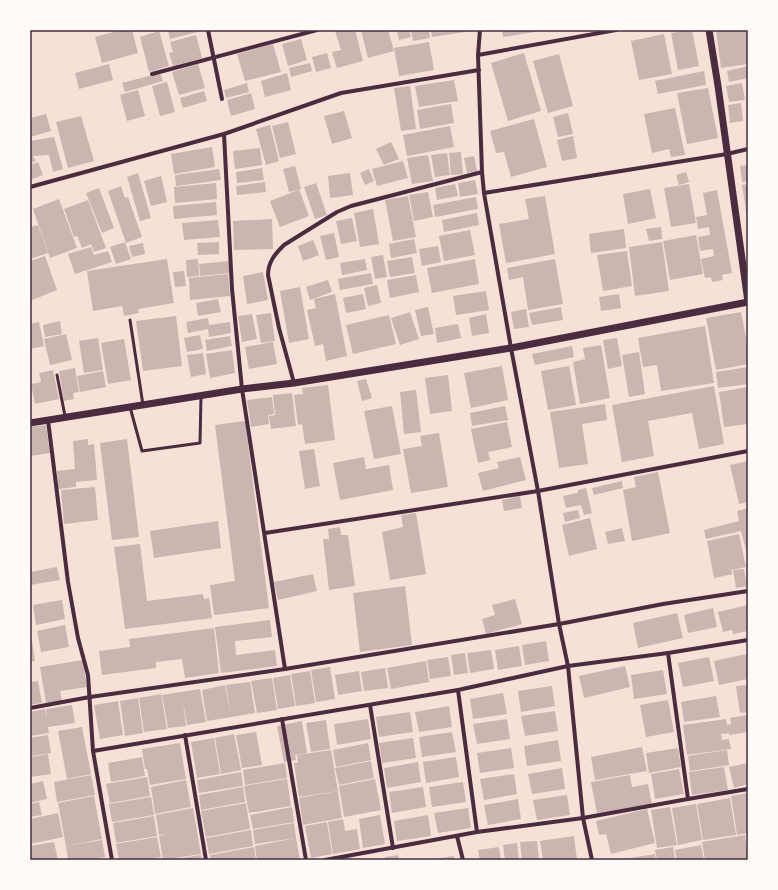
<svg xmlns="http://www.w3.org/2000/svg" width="778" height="890" font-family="'Space Grotesk',sans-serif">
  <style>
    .building { fill: #ccb4b1 }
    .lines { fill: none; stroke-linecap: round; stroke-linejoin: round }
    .service { stroke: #4a2c40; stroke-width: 3 }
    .minor { stroke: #4a2c40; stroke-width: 4 }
    .tertiary { stroke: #4a2c40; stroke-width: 7 }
    .neatline { fill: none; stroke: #4a2c40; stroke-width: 1.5 }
  </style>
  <rect width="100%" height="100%" fill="#f7e1d7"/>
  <g class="building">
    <path d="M121,30H132L138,53L102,63L95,37Z"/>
    <path d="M168,30H197L198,32L170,39Z"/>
    <path d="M339,30H355L363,61L337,68L332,52L341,50L335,31Z"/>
    <path d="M361,30H388L394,51L368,58Z"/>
    <path d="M397,30H409L411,37L399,40Z"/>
    <path d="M411,30H429L430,38L413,41Z"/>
    <path d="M431,30H472V31L432,37Z"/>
    <path d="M502,30H541V31L503,37Z"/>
    <path d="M688,30H692L699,66L678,70L671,33Z"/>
    <path d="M716,30H735V31L748,30V64L721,68Z"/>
    <path d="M159,31L169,66L149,72L140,37Z"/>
    <path d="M664,34L672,74L639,80L631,41Z"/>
    <path d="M196,35L202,58L173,66L169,53L173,52L170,42Z"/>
    <path d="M301,39L307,60L288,66L282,44Z"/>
    <path d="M429,42L434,70L399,76L394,48Z"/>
    <path d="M273,44L281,72L245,81L237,54Z"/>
    <path d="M327,53L331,68L316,72L312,57Z"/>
    <path d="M524,53L541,111L508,121L491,63Z"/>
    <path d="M559,54L573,106L548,113L533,61Z"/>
    <path d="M310,63L312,71L291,77L289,68Z"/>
    <path d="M109,64L113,80L79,89L75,73Z"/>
    <path d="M198,64L205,88L179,95L172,72Z"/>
    <path d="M748,66V78L729,82L727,71Z"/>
    <path d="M704,71L706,85L658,94L655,81Z"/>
    <path d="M160,73L163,81L125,92L122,83Z"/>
    <path d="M287,73L291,90L265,97L261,81Z"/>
    <path d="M454,80L458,101L419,107L415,86Z"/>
    <path d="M167,82L175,112L160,116L152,86Z"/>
    <path d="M247,83L249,92L226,98L224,90Z"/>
    <path d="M742,83L745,100L729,102L726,86Z"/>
    <path d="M410,86L416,129L401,131L394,88Z"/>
    <path d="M708,88L718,138L687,144L677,93Z"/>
    <path d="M138,90L145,116L127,121L120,95Z"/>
    <path d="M204,91L207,101L183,108L180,98Z"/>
    <path d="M251,93L255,109L231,116L227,100Z"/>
    <path d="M741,103L743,121L730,123L728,105Z"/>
    <path d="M451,104L454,123L420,129L417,110Z"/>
    <path d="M675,108L685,155L671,157L669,149L652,153L644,114Z"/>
    <path d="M344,111L352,138L332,144L324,116Z"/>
    <path d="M568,113L573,134L558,137L553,117Z"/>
    <path d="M46,114L51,131L30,137V118Z"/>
    <path d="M81,116L94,161L68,168L56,122Z"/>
    <path d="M534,119L547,167L511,177L504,152L496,153L490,131Z"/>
    <path d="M288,122L296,154L280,158L272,126Z"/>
    <path d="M270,125L279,161L266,165L256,129Z"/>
    <path d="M450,126L454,147L407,156L403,135Z"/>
    <path d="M573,136L577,158L562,161L557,140Z"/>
    <path d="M54,137L63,169L53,172L49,155L33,156L36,161L30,163V141Z"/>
    <path d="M391,142L399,159L384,165L376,149Z"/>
    <path d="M212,147L215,167L174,174L171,154Z"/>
    <path d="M260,148L262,165L235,169L233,151Z"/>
    <path d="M461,152L463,174L451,175L449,153Z"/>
    <path d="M447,153L450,175L435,177L431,155Z"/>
    <path d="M428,155L433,181L412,184L407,158Z"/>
    <path d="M474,156L477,171L467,173L464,158Z"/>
    <path d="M403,161L408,178L377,186L372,169Z"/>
    <path d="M38,162L43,175L30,180V165Z"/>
    <path d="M748,165V181L742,182L740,166Z"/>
    <path d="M295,166L301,189H299L309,216L280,227L270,201L298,190L289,192L283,169Z"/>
    <path d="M262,168L264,180L237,183L236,172Z"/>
    <path d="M219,169L221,180L176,186L175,175Z"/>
    <path d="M369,169L374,181L365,185L360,173Z"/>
    <path d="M686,172L689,182L679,185L676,175Z"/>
    <path d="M138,173L151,218L140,221L127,177Z"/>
    <path d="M350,173L353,195L330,198L328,176Z"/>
    <path d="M161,176L167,202L151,206L144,181Z"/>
    <path d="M475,180L478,194L460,197L458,183Z"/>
    <path d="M265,182L266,192L237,195L236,186Z"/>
    <path d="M216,183L217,199L175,203L174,187Z"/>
    <path d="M316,183L327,215L315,219L304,187Z"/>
    <path d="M455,184L458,196L437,200L435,188Z"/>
    <path d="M689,184L696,223L671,227L664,188Z"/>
    <path d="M748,184V217H747L742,185Z"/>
    <path d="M121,186L125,198L128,197L142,237L126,243L108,191Z"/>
    <path d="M99,188L114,228L102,233L86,193Z"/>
    <path d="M650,189L656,218L628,224L623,194Z"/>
    <path d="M717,190L732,273L722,275L723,280L712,282L711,277L705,278L701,259L714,256L713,249L700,251L698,237L710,235L709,227L698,229L696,217L707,215L703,193Z"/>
    <path d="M428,192L433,217L414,221L409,195Z"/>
    <path d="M408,196L416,237L393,241L385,200Z"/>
    <path d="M545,196L555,254L506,263L499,224L529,219L525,199Z"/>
    <path d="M476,197L478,209L435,217L433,205Z"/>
    <path d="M59,199L77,248L50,258L33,209Z"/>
    <path d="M88,200L106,248L94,252L91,244L82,248L77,236L74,237L64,209Z"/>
    <path d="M216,202L217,215L174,219L173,206Z"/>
    <path d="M373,209L379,244L360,247L354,213Z"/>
    <path d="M477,213L479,225L444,232L442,220Z"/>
    <path d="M352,218L357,241L341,244L336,221Z"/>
    <path d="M272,219L273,249L234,250L233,221Z"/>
    <path d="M218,220L220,237L184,240L182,223Z"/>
    <path d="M38,225L48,253L30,259V227Z"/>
    <path d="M661,227L662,239L649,241L646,229Z"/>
    <path d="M624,229L626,248L591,253L589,234Z"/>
    <path d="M470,230L475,255L444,261L439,236Z"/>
    <path d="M334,233L339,257L326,260L320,236Z"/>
    <path d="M696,235L703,274L670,280L663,241Z"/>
    <path d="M414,239L417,253L391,258L389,244Z"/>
    <path d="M313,240L319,255L303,261L298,246Z"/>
    <path d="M125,242L131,259L116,264L110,247Z"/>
    <path d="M219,242V254L198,255L197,243Z"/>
    <path d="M662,242L669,291L635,296L629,247Z"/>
    <path d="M143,243L145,254L132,257L129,246Z"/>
    <path d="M438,246L441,262L422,266L419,249Z"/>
    <path d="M91,247L94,255L108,251L112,262L75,274L68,254Z"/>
    <path d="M627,251L632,286L603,291L597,255Z"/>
    <path d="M383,255L387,277L375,279L371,257Z"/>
    <path d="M45,256L57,290L30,301V261Z"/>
    <path d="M412,257L415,273L390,277L387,261Z"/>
    <path d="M167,259L174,303L138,309L139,313L124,316L122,306L93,311L87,271Z"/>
    <path d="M198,259L199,276L187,277L186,260Z"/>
    <path d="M365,259L367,270L342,275L340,263Z"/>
    <path d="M475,259L479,284L432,293L427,268Z"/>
    <path d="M555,259L563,304L528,310L523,277L509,280L507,268Z"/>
    <path d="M229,261L230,273L200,276L199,264Z"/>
    <path d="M184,271L186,286L175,287L173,272Z"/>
    <path d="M263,272L268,300L247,304L243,276Z"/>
    <path d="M371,273L373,284L340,290L338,279Z"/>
    <path d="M228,274L230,296L190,300L189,278Z"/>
    <path d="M416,275L419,292L390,298L387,280Z"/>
    <path d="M328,280L332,292L310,300L306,287Z"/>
    <path d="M377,285L381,303L368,306L364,288Z"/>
    <path d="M300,287L309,339L289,343L280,291Z"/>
    <path d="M486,291L489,310L456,315L453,296Z"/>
    <path d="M335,294L347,356L326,361L323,344L315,346L307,310L316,308L314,299Z"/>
    <path d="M363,294L366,309L346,313L343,298Z"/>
    <path d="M619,294L621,308L601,311L599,297Z"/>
    <path d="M218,299L221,312L198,316L196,303Z"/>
    <path d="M428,307L434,334L421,336L415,310Z"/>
    <path d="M561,307L563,320L532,325L529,313Z"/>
    <path d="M526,309L529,327L514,329L511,312Z"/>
    <path d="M410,312L419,339L400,345L391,318Z"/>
    <path d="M741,312L748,348V364L716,370L706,318Z"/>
    <path d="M271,313L275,341L261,343L256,315Z"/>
    <path d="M252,314L257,339L242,342L238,316Z"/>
    <path d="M486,314L489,333L472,336L469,318Z"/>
    <path d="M389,315L396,344L353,354L346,325Z"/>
    <path d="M176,316L182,366L143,371L136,321Z"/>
    <path d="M208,318L209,325L230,322L231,333L209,337L208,329L188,333L186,322Z"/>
    <path d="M60,321L62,334L45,337L43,325Z"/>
    <path d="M39,322L44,346L30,349V324Z"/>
    <path d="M458,324L461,338L437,343L435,328Z"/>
    <path d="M705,326L714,383L661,391L657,365L643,367L638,338Z"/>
    <path d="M66,334L72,360L50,365L44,339Z"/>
    <path d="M200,335L203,349L187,352L184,338Z"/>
    <path d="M230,336L232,346L207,351L205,340Z"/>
    <path d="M98,338L103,370L84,373L79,341Z"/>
    <path d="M617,338L622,366L608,369L603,340Z"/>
    <path d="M124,339L131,380L108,384L101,343Z"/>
    <path d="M273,342L277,364L249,369L245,347Z"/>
    <path d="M601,345L610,398L580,404L573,362L585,359L583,348Z"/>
    <path d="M572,346L574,357L535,365L532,354Z"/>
    <path d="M232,350L235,373L210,378L206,354Z"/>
    <path d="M639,352L645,394L629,397L622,355Z"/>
    <path d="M203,353L206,374L191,377L187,355Z"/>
    <path d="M502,366L508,400L471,408L464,373Z"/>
    <path d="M569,366L576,405L548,410L541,371Z"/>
    <path d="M748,367V384L718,388L716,372Z"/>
    <path d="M75,368L79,392L73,393L74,399L64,401L59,371Z"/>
    <path d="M53,370L59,399L35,404L31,384L41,382L39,373Z"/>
    <path d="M103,371L106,387L80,392L77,376Z"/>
    <path d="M448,375L452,411L430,414L425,378Z"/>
    <path d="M366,379L372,398L362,401L357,381Z"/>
    <path d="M328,385L335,440L305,444L302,424L298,425L294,395L303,394L302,388Z"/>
    <path d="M714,386L724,444L699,449L692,413L648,421L654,456L622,462L612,405Z"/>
    <path d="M748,387V424L724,427L719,392Z"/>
    <path d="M416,390L421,432L404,434L400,392Z"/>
    <path d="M292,393L296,426L271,429L269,416L275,415L273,395Z"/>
    <path d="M272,397L274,414L268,415L269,424L251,427L247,400Z"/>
    <path d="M605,404L607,420L582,424L588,464L559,468L550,412Z"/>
    <path d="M392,406L401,454L374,459L364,411Z"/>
    <path d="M505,406L508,420L472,426L470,413Z"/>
    <path d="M245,421L269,608L214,615L210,585L235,581L215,425Z"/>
    <path d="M507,422L512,447L488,452L490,460L478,463L471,429Z"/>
    <path d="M46,425L50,453L30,456V427Z"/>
    <path d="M439,433L448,487L411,493L403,449L422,446L420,436Z"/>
    <path d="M88,439V445L94,444L97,480L76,482V487L58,489L57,471L75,469L73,441Z"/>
    <path d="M127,439L139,537L112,540L100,443Z"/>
    <path d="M314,449L320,486L305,489L299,451Z"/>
    <path d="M364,457L366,469L389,465L393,490L340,500L333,463Z"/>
    <path d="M520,457L526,480L483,491L478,473L499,468L497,462Z"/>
    <path d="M748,461V502L739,504L730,465Z"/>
    <path d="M658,472L670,533L632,541L623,490L636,487L634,477Z"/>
    <path d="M622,481L623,488L594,495L592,488Z"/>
    <path d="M95,487L98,520L64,524L61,490Z"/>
    <path d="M586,488L592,513L584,515L581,505L566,508L563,496L578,493V490Z"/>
    <path d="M520,496L522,508L504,511L502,500Z"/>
    <path d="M748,508V558L741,531L706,539L704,530L739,521L737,511Z"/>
    <path d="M578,510L580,518L565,522L563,513Z"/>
    <path d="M416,513L426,574L390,580L382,532L403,527L401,515Z"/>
    <path d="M590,518L597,549L569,556L562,525Z"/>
    <path d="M218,521L221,548L154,558L150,531Z"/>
    <path d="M340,527L341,535H348L355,586L329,590L323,539H329L328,529Z"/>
    <path d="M622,528L625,541L608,544L605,532Z"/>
    <path d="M739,534L746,567L731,570L733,574L714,578L707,541Z"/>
    <path d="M140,544L147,601L203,594L204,599L209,598L212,618L125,629L114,547Z"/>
    <path d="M57,567L60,580L30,585V572Z"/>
    <path d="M744,569L747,586L736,588L733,570Z"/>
    <path d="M313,574L317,591L278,600L274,582Z"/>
    <path d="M405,586L412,645L360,652L353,593Z"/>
    <path d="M515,599L522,624L486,634L482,619L495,615L492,605Z"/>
    <path d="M62,600L65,619L36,625L33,605Z"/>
    <path d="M748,605V621L746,622L748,631L733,634L732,630L723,632L718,612Z"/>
    <path d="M713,608L717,627L688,633L684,615Z"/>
    <path d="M677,613L683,638L638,648L633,623Z"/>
    <path d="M270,620L272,637L235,641L236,655L275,650L277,666L221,673L215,627Z"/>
    <path d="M65,625L69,647L41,652L37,631Z"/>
    <path d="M214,628L219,673L185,678L182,659L156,662V668L102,675L99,651L130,647L129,639Z"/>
    <path d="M30,641H32L35,661L30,662Z"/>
    <path d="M546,641L549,661L525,665L522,645Z"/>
    <path d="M519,646L522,666L498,670L495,650Z"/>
    <path d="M491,650L494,669L470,673L467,653Z"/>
    <path d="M465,653L468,673L454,675L451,655Z"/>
    <path d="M746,654L748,664V679L719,685L714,661Z"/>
    <path d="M448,657L451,676L430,679L427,660Z"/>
    <path d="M709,657L714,681L683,687L678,663Z"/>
    <path d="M83,660L87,687L60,691L62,701L46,703L40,667Z"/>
    <path d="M426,661L429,682L391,689L387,668Z"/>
    <path d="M625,666L630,687L584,698L579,676Z"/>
    <path d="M330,667L335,699L316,702L311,670Z"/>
    <path d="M385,668L388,688L364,691L361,672Z"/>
    <path d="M663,670L667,694L634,699L631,675Z"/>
    <path d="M310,671L315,703L296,706L291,674Z"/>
    <path d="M359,671L362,691L338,695L335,675Z"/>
    <path d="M290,675L295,706L278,709L273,678Z"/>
    <path d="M272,678L277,710L257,713L251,681Z"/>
    <path d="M38,681L42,703L30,705V682Z"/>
    <path d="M250,682L255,713L207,721L202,690L225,685L231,715L226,685Z"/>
    <path d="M748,685V712L740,713L736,686Z"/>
    <path d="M552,686L555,706L521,712L518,691Z"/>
    <path d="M200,689L206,722L187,725L183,701L186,726L168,728L162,695Z"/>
    <path d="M503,693L507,714L473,719L470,699Z"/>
    <path d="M161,694L167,729L144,732L139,698Z"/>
    <path d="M716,696L720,717L684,722L681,702Z"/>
    <path d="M138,698L143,733L125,736L120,701Z"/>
    <path d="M668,700L674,732L646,737L640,705Z"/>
    <path d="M118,701L123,735L100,739L94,705Z"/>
    <path d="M72,705L75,723L48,727L49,733L30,736V712L45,709L47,719L46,709Z"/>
    <path d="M449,706L452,727L419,732L415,712Z"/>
    <path d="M555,711L558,731L525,736L521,716Z"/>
    <path d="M410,712L413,732L379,737L376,717Z"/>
    <path d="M747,715L748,732L729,735V733L721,734L722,740L729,739L731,749L687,755L683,725L726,719L727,725L731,724L730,718Z"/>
    <path d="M368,719L371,739L337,745L334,724Z"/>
    <path d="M507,719L510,739L477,744L473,724Z"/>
    <path d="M326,720L330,749L311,752L306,723Z"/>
    <path d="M302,721L307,753L295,755L296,760L284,762L277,726Z"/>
    <path d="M82,727L91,774L67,779L58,731Z"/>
    <path d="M256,732L262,765L242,768L236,735Z"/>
    <path d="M452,732L456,752L422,757L419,737Z"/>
    <path d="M234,734L241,770L221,774L215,738Z"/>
    <path d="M48,735L51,753L30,756V738Z"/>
    <path d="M214,738L220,774L197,778L191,742Z"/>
    <path d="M413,738L416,758L382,763L379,743Z"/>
    <path d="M558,740L561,761L527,766L524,746Z"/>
    <path d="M180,743L186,779L150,785L147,769H145L142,749Z"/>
    <path d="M368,743L371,760L336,767L333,750Z"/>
    <path d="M642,747L647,771L595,780L591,757Z"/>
    <path d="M511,748L514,768L480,773L477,753Z"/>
    <path d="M678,748L681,767L649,773L646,753Z"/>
    <path d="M331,750L338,791L299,797L294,763H298L297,755Z"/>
    <path d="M727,750L729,765L690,771L688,756Z"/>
    <path d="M48,754L51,774L30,777V757Z"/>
    <path d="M142,757L145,776L111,782L108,763Z"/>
    <path d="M456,757L459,777L426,783L423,762Z"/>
    <path d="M371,761L374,778L339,785L335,768Z"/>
    <path d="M418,762L421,782L387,788L384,768Z"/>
    <path d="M285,763L287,778L245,785L243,770Z"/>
    <path d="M748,763V784L734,788L729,767Z"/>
    <path d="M724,767L728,790L692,795L689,772Z"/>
    <path d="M562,768L565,789L532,794L528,774Z"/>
    <path d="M679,769L684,794L655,799L651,774Z"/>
    <path d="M241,772L243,786L199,793L197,780Z"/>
    <path d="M514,774L517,794L484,800L480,779Z"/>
    <path d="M91,775L95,795L57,802L54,782Z"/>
    <path d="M630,775L632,787L648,784L652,804L597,813L591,782Z"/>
    <path d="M147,777L150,796L110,803L106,784Z"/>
    <path d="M287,779L291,806L249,813L244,786Z"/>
    <path d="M375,779L381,810L344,817L339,786Z"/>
    <path d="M186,780L191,807L155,814L151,787Z"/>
    <path d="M43,781L47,799L30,803V784Z"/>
    <path d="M463,782L466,802L432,807L429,787Z"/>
    <path d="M243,787L245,802L201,810L199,795Z"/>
    <path d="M423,787L426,807L392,813L389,792Z"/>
    <path d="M338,791L342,818L303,825L299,798Z"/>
    <path d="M748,793V833L737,835L731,796Z"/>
    <path d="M567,795L570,815L537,820L533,800Z"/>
    <path d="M94,796L102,839L66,846L58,803Z"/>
    <path d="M151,797L154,815L112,822L109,804Z"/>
    <path d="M730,798L736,835L703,840L697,804Z"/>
    <path d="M518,799L521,819L488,825L484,805Z"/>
    <path d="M39,802L42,815L30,817V804Z"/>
    <path d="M246,803L250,829L206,837L201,811Z"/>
    <path d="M696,804L702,840L678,845L672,808Z"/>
    <path d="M292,807L294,822L253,829L250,815Z"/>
    <path d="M670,807L677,845L657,848L651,810Z"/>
    <path d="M193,808L201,854L163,860L159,836L166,834L159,835L156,815Z"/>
    <path d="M468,808L471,828L438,833L434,813Z"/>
    <path d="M647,809L655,843L611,854L606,834L599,835L596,821Z"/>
    <path d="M58,813L63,837L30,844V819Z"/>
    <path d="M380,815L385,844L363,848L359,819Z"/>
    <path d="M428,815L431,836L397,841L394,821Z"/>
    <path d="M154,816L157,836L116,843L113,823Z"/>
    <path d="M343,819L345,831L357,829L360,849L333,854L328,822Z"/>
    <path d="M327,822L332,854L311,858L305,826Z"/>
    <path d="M294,823L296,838L255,844L253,830Z"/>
    <path d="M251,830L253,846L209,854L206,838Z"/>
    <path d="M745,835L748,860H705L702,842Z"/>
    <path d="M574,836L577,860H543L540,841Z"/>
    <path d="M157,837L161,857L144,860H119L116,844Z"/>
    <path d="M296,838L300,860H257L255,846Z"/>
    <path d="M102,840L105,857L87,860H68L66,846Z"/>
    <path d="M537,841L539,860H522L520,842Z"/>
    <path d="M54,842L58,860H30V846Z"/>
    <path d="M517,843L519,860H505L503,845Z"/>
    <path d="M701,845L704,860H677L675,850Z"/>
    <path d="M254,847L256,860H211L210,855Z"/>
    <path d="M499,847L501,860H480L478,850Z"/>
    <path d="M673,847L675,860H657L655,850Z"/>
    <path d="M655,854L656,860H624V859Z"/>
    <path d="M201,855L202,860H176V859Z"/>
    <path d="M398,855L399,860H385V857Z"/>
    <path d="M454,856V860H434V859Z"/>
  </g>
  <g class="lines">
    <g class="service">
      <path d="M130,320L143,405"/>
      <path d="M57,375L65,416"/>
      <path d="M130,407L142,451L200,443L201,396"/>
    </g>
    <g class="minor">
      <path d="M208,30L222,99"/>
      <path d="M480,30L478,55L482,172L484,193L511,348L538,491L559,624L568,666L583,818L592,860"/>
      <path d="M478,55L616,30"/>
      <path d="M152,74L317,30"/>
      <path d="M224,134L232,289L242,389L285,669"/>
      <path d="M30,187L224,134L341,93L479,70"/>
      <path d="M484,193L727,154L748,149"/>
      <path d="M294,383L279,328L268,275C268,262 275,254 284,245L337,212L351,206L482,172"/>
      <path d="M48,420L68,582L78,638L88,675L93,751L112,860"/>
      <path d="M265,533L538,491L748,451"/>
      <path d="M668,653L688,799"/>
      <path d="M458,690L477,832"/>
      <path d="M370,705L393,848"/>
      <path d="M30,708L90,697L285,669L559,624L663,604L748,591"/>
      <path d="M282,719L306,860"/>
      <path d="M185,735L206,860"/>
      <path d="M93,751L458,690L568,666L668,653L748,640"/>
      <path d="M457,836L463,860"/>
      <path d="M325,860L477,832L583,818L688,799L748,789"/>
    </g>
    <g class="tertiary">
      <path d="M709,30L718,86L748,302"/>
      <path d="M30,423L242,389L294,383L511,348L748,302"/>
    </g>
  </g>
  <rect width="778" height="890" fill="none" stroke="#fffaf5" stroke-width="62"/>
  <rect x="31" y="31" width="716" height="828" class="neatline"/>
</svg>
